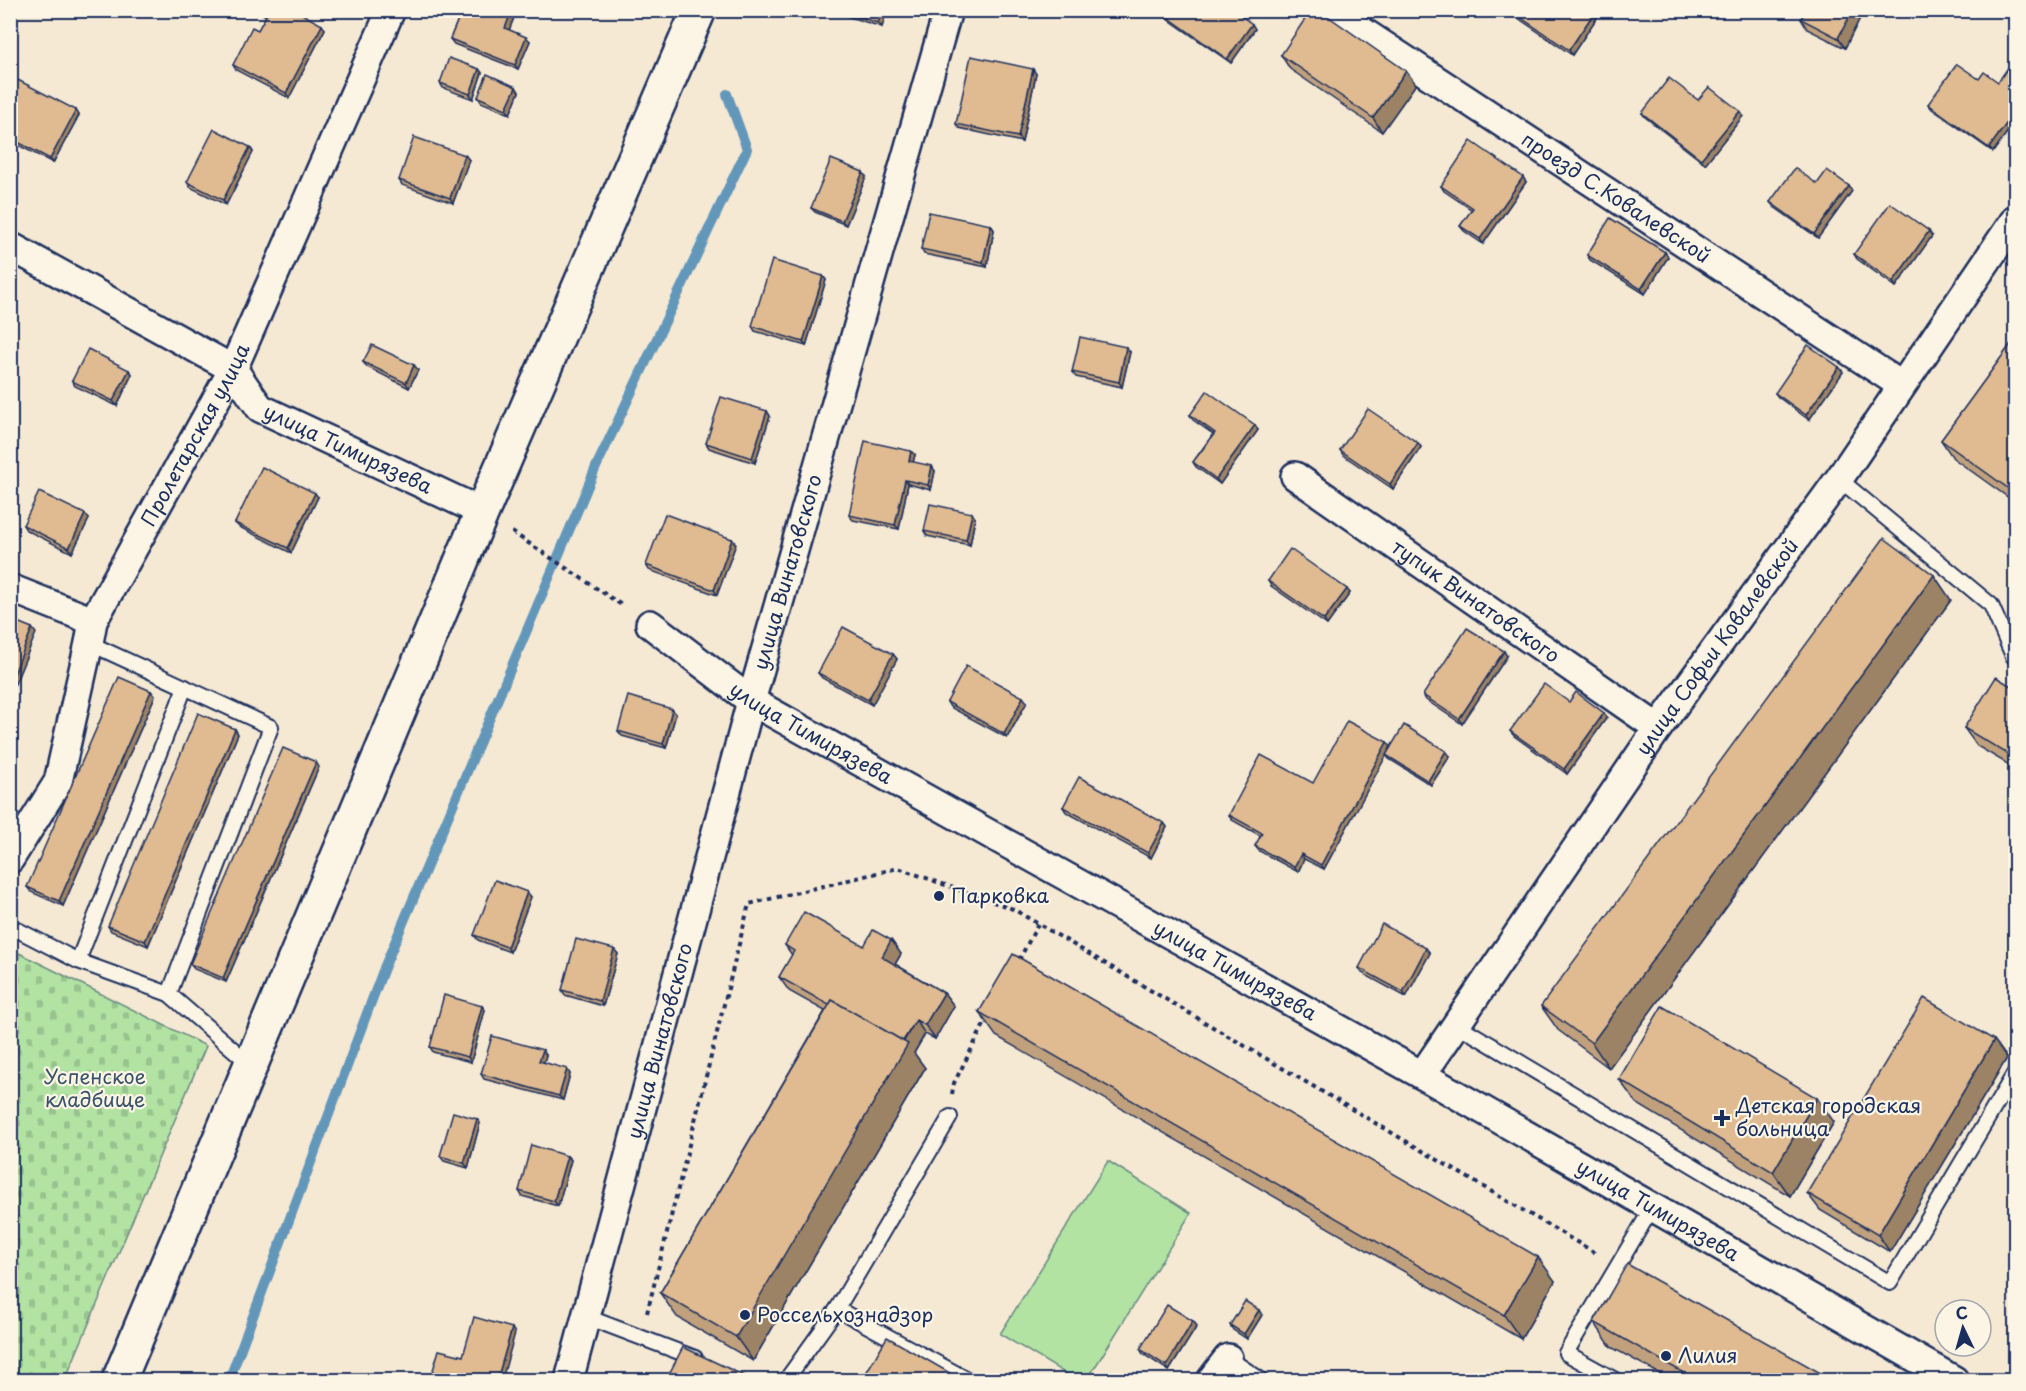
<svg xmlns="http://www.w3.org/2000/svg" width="2026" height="1391" font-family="'Playpen Sans',sans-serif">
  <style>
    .cemetery { fill: url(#cemetery-stones); stroke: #668980; stroke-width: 1.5 }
    .pitch { fill: #b2e3a3; stroke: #668980; stroke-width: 1.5 }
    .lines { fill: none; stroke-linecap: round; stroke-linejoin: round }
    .stream { stroke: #6497ba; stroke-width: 10 }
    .lane-casing { stroke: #1b2f5e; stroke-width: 18 }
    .street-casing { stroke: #1b2f5e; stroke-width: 32 }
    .secondary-casing { stroke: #1b2f5e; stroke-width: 38 }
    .path { stroke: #1b2f5e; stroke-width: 4; stroke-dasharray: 4.5 4.5; stroke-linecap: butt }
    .lane { stroke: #fcf5e5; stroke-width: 14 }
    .street { stroke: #fcf5e5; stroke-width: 27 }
    .secondary { stroke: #fcf5e5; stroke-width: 33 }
    .wall { fill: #c1a17d; stroke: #1b2f5e; stroke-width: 1.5 }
    .shaded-wall { fill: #9d8366; stroke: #1b2f5e; stroke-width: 1.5 }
    .building { fill: #e0bb91; stroke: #1b2f5e; stroke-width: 1.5 }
    .poi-dot { fill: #1b2f5e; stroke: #fcf5e5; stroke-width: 2 }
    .labels { text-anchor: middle; stroke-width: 4.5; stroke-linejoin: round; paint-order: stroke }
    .street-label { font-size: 20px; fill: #1b2f5e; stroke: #fcf5e5 }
    .poi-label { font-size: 20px; fill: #1b2f5e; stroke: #fcf5e5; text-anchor: start }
    .park-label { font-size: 20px; fill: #39536c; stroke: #fcf5e5 }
  </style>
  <defs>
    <pattern id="cemetery-stones" width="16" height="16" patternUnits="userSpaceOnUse" patternTransform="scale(1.5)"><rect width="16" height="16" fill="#b2e3a3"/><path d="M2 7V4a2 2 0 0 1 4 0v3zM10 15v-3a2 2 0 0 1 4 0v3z" fill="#98c38f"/></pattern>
  </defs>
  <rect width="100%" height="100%" fill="#f6e9d4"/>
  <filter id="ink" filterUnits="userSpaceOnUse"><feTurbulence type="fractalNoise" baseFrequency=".0167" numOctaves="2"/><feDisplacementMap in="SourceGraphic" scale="12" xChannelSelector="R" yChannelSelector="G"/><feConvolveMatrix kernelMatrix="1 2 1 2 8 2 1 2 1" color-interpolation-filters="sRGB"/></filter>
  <g filter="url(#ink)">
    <path class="cemetery" d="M11,949L206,1046L65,1380H11Z"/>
    <path class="pitch" d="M1108,1161L1191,1213L1087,1380H1076L1000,1334Z"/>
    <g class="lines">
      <path class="stream" d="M229,1380L384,968L596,467L747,149L727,94"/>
      <defs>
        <g id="lane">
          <path d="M1839,479L1991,605L2013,656L2016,658"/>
          <path d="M89,643L271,727L169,994"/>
          <path d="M10,926L78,961L169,994L250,1064"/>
          <path d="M78,961L185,687"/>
          <path d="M1456,1024L1890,1283L2016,1071"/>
          <path d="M837,1309L968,1380"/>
          <path d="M587,1317L695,1358"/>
          <path d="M1228,1358L1261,1380"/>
          <path d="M786,1380L837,1309L950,1117"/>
          <path d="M1615,1380L1566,1353L1652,1208"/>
        </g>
        <g id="street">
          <path id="s1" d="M1330,10L1901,385"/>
          <path id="s2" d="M10,246L233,369L260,408L482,512"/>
          <path id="s3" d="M1295,476L1658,728"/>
          <path d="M10,588L93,621"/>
          <path id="s4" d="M650,624L751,701L1422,1075L1954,1380"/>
          <path id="s5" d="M10,859L58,782L89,643L93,621L233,369L391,10"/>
          <path id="s6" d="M1422,1075L1658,728L1839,479L2016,218"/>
          <path id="s7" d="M569,1380L751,701L948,10"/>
          <path d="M1211,1380L1228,1358"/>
        </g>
        <path id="secondary" d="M119,1380L482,512L699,10"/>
      </defs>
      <use href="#lane" class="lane-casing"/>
      <use href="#street" class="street-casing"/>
      <use href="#secondary" class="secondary-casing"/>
      <g class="path">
        <path d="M512,532L623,606"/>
        <path d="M1019,960L1038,924"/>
        <path d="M952,1094L954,1083L988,1017"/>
        <path d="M647,1313L749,904L898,868L1013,909L1597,1254"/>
        <path d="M1548,1380L1553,1373"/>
      </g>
      <use href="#lane" class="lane"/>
      <use href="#street" class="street"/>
      <use href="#secondary" class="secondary"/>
    </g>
    <g class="wall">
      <path d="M256,10H295L325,29L289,98L236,70L233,65L258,30L266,16Z"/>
      <path d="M462,10H517L509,30L530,41L518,69L454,44L450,39Z"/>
      <path d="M827,10H887L882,27Z"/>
      <path d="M1155,10H1233L1255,29L1231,63Z"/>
      <path d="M1512,10H1602L1572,55L1515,16L1511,11Z"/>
      <path d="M1803,10H1864L1845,48L1807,29L1801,19L1805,12Z"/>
      <path d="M1281,55L1416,84L1382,132L1290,69Z"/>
      <path d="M2016,65V120L1993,152L1932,109L1928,104L1979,79L1998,82Z"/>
      <path d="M479,69L482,73L473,99L443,88L440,83Z"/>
      <path d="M1036,74L1022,142L959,128L956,124Z"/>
      <path d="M10,84L79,115L53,163L10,141Z"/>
      <path d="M516,87L519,92L510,114L481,102L478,97Z"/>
      <path d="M1698,100L1743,116L1705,164L1645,117L1642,113Z"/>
      <path d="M250,147L253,152L226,205L190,187L187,182Z"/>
      <path d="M465,155L469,160L453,203L402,185L399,180Z"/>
      <path d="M866,177L846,225L815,212L811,208Z"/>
      <path d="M1526,182L1483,244L1464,231L1460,226L1472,210L1444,191L1441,186Z"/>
      <path d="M1817,184L1852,191L1818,238L1774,207L1770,202Z"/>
      <path d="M991,225L994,230L987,267L924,254L921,249Z"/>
      <path d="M1932,236L1896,287L1857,259L1854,254Z"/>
      <path d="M1665,252L1668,257L1645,294L1590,260L1587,255Z"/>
      <path d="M823,276L826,280L806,346L755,331L752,326Z"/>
      <path d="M2016,337V503L1953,458L1941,440Z"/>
      <path d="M1130,352L1122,387L1076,377L1072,372Z"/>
      <path d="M363,362L414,365L418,370L409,388L367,367Z"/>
      <path d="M1839,367L1843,372L1809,420L1778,397L1775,393Z"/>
      <path d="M132,374L117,406L75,386L72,381Z"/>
      <path d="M767,411L770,416L755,463L709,448L706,443Z"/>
      <path d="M1190,415L1255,425L1258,430L1220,484L1196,467L1193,462L1213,434L1193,420Z"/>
      <path d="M1418,443L1421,447L1393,489L1343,455L1340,450Z"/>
      <path d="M915,455L913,462L935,471L931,490L908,484L899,529L853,520L849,515Z"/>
      <path d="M318,497L291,553L239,527L235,523Z"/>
      <path d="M975,518L970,545L927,536L924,531Z"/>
      <path d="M89,519L72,553L26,530L23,525Z"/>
      <path d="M732,539L736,544L717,595L649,570L646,565Z"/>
      <path d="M1268,581L1350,593L1327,625L1271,586Z"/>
      <path d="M1951,600L1609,1068L1558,1030L1541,1006Z"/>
      <path d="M893,654L897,659L872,705L822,678L818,673Z"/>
      <path d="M1507,656L1462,724L1426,700L1423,695Z"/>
      <path d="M2016,689V769L1977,746L1964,728Z"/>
      <path d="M151,691L155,696L63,906L31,892L27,887Z"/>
      <path d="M947,702H1027L1007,738L950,707Z"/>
      <path d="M1569,702L1607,717L1567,774L1514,736L1510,731Z"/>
      <path d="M676,714L666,748L622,736L618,731Z"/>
      <path d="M235,729L238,734L148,946L111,931L108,926Z"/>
      <path d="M1387,742L1390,747L1450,756L1431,785L1389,759L1386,755L1324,869L1304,859L1298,872L1259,851L1255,846L1261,836L1232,820L1229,815L1313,783Z"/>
      <path d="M319,767L226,982L194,969L190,964Z"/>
      <path d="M1063,807L1164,823L1167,827L1151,858L1066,812Z"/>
      <path d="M527,892L531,897L510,952L478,940L474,935Z"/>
      <path d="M891,940L901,954L895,964L944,993L954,1006L935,1039L925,1034L914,1053L925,1068L753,1361L677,1317L660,1293L825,1011L789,991L779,977L792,955L785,945L864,946Z"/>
      <path d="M614,949L618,954L603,1006L565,995L562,990Z"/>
      <path d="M1430,953L1406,997L1362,973L1359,968Z"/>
      <path d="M482,1006L485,1010L471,1062L433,1052L430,1047Z"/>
      <path d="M979,1012L1555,1281L1521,1339L996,1036Z"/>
      <path d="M1994,1040L2007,1058L1890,1252L1820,1210L1807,1193Z"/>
      <path d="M546,1055L544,1062L570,1074L563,1100L484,1079L481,1074Z"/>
      <path d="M1619,1079L1834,1122L1790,1196L1636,1103Z"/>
      <path d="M477,1119L480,1123L468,1168L444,1161L440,1156Z"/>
      <path d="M567,1156L571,1160L558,1206L522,1196L519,1191Z"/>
      <path d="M1262,1315L1247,1339L1233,1330L1230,1325Z"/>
      <path d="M1193,1321L1197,1326L1169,1371L1143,1354L1140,1349Z"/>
      <path d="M1594,1322L1833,1380H1671L1611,1347Z"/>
    </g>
    <g class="shaded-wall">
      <path d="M512,10H517L508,33L505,28Z"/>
      <path d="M882,10H887L882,27L878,23Z"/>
      <path d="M1596,10H1602L1572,55L1569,50Z"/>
      <path d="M1853,10H1864L1845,48L1838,38Z"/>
      <path d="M1252,24L1255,29L1231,63L1227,59Z"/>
      <path d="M322,25L325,29L289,98L286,93Z"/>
      <path d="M526,37L530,41L518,69L515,65Z"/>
      <path d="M479,69L482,73L473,99L470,94Z"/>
      <path d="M1033,69L1036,74L1022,142L1018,137Z"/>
      <path d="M1406,71L1416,84L1382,132L1373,118Z"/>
      <path d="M516,87L519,92L510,114L506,109Z"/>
      <path d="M76,110L79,115L53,163L50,159Z"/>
      <path d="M2016,110V120L1993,152L1989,148Z"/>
      <path d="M1740,111L1743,116L1705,164L1701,159Z"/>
      <path d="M250,147L253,152L226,205L223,200Z"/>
      <path d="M465,155L469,160L453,203L450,198Z"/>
      <path d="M863,172L866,177L846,225L842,221Z"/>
      <path d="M1523,177L1526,182L1483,244L1480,239Z"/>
      <path d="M1849,186L1852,191L1818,238L1814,234Z"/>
      <path d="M991,225L994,230L987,267L983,262Z"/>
      <path d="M1929,231L1932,236L1896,287L1893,282Z"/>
      <path d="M1665,252L1668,257L1645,294L1641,289Z"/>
      <path d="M823,276L826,280L806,346L803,342Z"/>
      <path d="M1126,347L1130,352L1122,387L1119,382Z"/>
      <path d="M414,365L418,370L409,388L406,383Z"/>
      <path d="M1839,367L1843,372L1809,420L1806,415Z"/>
      <path d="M129,370L132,374L117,406L113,401Z"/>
      <path d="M767,411L770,416L755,463L752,458Z"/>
      <path d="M1255,425L1258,430L1220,484L1216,479Z"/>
      <path d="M1418,443L1421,447L1393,489L1390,484Z"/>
      <path d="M911,451L915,455L912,466L909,461Z"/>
      <path d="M932,466L935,471L931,490L928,485Z"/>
      <path d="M905,480L908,484L899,529L895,525Z"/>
      <path d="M315,493L318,497L291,553L288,548Z"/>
      <path d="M972,513L975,518L970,545L966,540Z"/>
      <path d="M85,514L89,519L72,553L69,548Z"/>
      <path d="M732,539L736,544L717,595L714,590Z"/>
      <path d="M1934,575L1951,600L1609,1068L1592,1043Z"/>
      <path d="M1347,589L1350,593L1327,625L1324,620Z"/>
      <path d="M32,628L36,633L15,684L12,679Z"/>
      <path d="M1504,651L1507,656L1462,724L1459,719Z"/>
      <path d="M893,654L897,659L872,705L868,700Z"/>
      <path d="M151,691L155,696L63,906L59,901Z"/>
      <path d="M1023,697L1027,702L1007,738L1004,734Z"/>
      <path d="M672,709L676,714L666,748L663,744Z"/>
      <path d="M1604,713L1607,717L1567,774L1564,769Z"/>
      <path d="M235,729L238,734L148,946L145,941Z"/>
      <path d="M1387,742L1391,747L1324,869L1321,865Z"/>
      <path d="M1446,751L1450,756L1431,785L1428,781Z"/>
      <path d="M316,762L319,767L226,982L223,978Z"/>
      <path d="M1164,823L1167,827L1151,858L1148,853Z"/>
      <path d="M1301,854L1304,859L1298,872L1294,867Z"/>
      <path d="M527,892L531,897L510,952L507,947Z"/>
      <path d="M891,940L901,954L891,971L882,957Z"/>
      <path d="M1426,948L1430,953L1406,997L1403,992Z"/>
      <path d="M614,949L618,954L603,1006L600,1001Z"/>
      <path d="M944,993L954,1006L935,1039L925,1025Z"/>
      <path d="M482,1006L485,1010L471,1062L468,1057Z"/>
      <path d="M916,1020L925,1034L914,1053L925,1068L753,1361L736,1337Z"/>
      <path d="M1994,1040L2007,1058L1890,1252L1878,1235Z"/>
      <path d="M543,1050L546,1055L543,1066L539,1061Z"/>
      <path d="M567,1069L570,1074L563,1100L559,1096Z"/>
      <path d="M1817,1098L1834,1122L1790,1196L1773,1172Z"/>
      <path d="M477,1119L480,1123L468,1168L464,1163Z"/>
      <path d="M567,1156L571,1160L558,1206L554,1201Z"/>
      <path d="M1538,1257L1555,1281L1521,1339L1504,1315Z"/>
      <path d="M1259,1310L1262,1315L1247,1339L1244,1334Z"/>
      <path d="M1193,1321L1197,1326L1169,1371L1166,1366Z"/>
      <path d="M512,1328L515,1333L502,1380H497Z"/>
    </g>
    <g class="building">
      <path d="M261,10H295L322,25L286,93L233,65L252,27L258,30L267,14Z"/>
      <path d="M462,10H512L505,28L526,37L515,65L450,39Z"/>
      <path d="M839,10H882L878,23Z"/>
      <path d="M1158,10H1233L1252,24L1227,59Z"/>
      <path d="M1311,10H1319L1406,71L1373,118L1281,55Z"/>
      <path d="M1512,10H1596L1569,50L1511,11Z"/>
      <path d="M1806,10H1853L1838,38L1801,19Z"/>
      <path d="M971,56L1033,69L1018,137L956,124Z"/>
      <path d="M449,58L479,69L470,94L440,83Z"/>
      <path d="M2012,62L2016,65V110L1989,148L1928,104L1957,64L1979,79L1984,72L1998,82Z"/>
      <path d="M487,74L516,87L506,109L478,97Z"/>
      <path d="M14,78L76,110L50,159L10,138V84Z"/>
      <path d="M1669,78L1698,100L1709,87L1740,111L1701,159L1642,113Z"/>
      <path d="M214,129L250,147L223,200L187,182Z"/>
      <path d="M414,137L465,155L450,198L399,180Z"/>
      <path d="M1471,141L1523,177L1480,239L1460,226L1473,208L1441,186Z"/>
      <path d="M831,159L863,172L842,221L811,208Z"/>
      <path d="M1795,168L1817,184L1827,170L1849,186L1814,234L1770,202Z"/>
      <path d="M1890,203L1929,231L1893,282L1854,254Z"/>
      <path d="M929,212L991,225L983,262L921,249Z"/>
      <path d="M1610,218L1665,252L1641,289L1587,255Z"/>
      <path d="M772,260L823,276L803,342L752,326Z"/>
      <path d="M1080,337L1126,347L1119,382L1072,372Z"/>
      <path d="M2016,337V494L1941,440Z"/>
      <path d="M372,345L414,365L406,383L363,362Z"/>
      <path d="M1808,345L1839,367L1806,415L1775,393Z"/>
      <path d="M88,349L129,370L113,401L72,381Z"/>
      <path d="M1207,391L1255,425L1216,479L1193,462L1215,433L1190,415Z"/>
      <path d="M721,397L767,411L752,458L706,443Z"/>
      <path d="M1368,409L1418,443L1390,484L1340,450Z"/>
      <path d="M865,441L911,451L909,461L932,466L928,485L905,480L895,525L849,515Z"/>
      <path d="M262,467L315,493L288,548L235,523Z"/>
      <path d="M39,492L85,514L69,548L23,525Z"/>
      <path d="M930,504L972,513L966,540L924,531Z"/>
      <path d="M665,514L732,539L714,590L646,565Z"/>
      <path d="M1884,538L1934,575L1592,1043L1541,1006Z"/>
      <path d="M1290,549L1347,589L1324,620L1268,581Z"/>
      <path d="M10,619L32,628L12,679L10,678Z"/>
      <path d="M843,627L893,654L868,700L818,673Z"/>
      <path d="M1467,628L1504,651L1459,719L1423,695Z"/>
      <path d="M966,666L1023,697L1004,734L947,702Z"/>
      <path d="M119,677L151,691L59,901L27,887Z"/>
      <path d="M1996,677L2016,689V759L1964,728Z"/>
      <path d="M1544,684L1569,702L1576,692L1604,713L1564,769L1510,731Z"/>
      <path d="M628,696L672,709L663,744L618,731Z"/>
      <path d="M198,713L235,729L145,941L108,926Z"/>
      <path d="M1347,721L1387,742L1321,865L1301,854L1294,867L1255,846L1262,833L1229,815L1261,755L1313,783Z"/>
      <path d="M1404,725L1446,751L1428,781L1386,755Z"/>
      <path d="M283,748L316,762L223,978L190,964Z"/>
      <path d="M1079,777L1164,823L1148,853L1063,807Z"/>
      <path d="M495,880L527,892L507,947L474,935Z"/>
      <path d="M804,912L864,946L873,930L891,940L882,957L944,993L925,1025L916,1020L903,1041L832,1000L829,1005L779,977L794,951L785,945Z"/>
      <path d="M1382,924L1426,948L1403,992L1359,968Z"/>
      <path d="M576,939L614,949L600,1001L562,990Z"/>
      <path d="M1013,954L1538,1257L1504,1315L979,1012Z"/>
      <path d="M444,995L482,1006L468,1057L430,1047Z"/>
      <path d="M1924,998L1994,1040L1878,1235L1807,1193Z"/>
      <path d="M832,1000L908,1044L736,1337L660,1293Z"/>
      <path d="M1662,1006L1817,1098L1773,1172L1619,1079Z"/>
      <path d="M492,1036L543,1050L539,1061L567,1069L559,1096L481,1074Z"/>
      <path d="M453,1112L477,1119L464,1163L440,1156Z"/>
      <path d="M531,1145L567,1156L554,1201L519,1191Z"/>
      <path d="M1627,1264L1833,1380H1696L1594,1322Z"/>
      <path d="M1245,1301L1259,1310L1244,1334L1230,1325Z"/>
      <path d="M1167,1305L1193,1321L1166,1366L1140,1349Z"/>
      <path d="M474,1317L512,1328L497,1380H430L439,1350L463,1356Z"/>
      <path d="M887,1337L962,1380H862Z"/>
      <path d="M683,1347L753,1380H666Z"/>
    </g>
  </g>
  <g class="poi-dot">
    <circle cx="939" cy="896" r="6"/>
    <path d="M1719 1109h6v6h6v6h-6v6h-6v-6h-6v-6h6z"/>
    <circle cx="745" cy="1315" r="6"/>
    <circle cx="1666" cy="1356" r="6"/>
  </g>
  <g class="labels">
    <g class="street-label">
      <text dy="7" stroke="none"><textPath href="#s1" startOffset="342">проезд С.Ковалевской</textPath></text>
      <text dy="7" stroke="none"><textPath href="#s5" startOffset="468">Пролетарская улица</textPath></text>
      <text dy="7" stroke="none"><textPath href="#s2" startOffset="399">улица Тимирязева</textPath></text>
      <text dy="7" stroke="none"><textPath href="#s7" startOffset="837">улица Винатовского</textPath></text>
      <text dy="7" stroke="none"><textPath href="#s3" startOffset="220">тупик Винатовского</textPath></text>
      <text dy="7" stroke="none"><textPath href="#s6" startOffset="520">улица Софьи Ковалевской</textPath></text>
      <text dy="7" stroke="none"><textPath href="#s4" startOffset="195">улица Тимирязева</textPath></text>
      <text dy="7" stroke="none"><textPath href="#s4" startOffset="681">улица Тимирязева</textPath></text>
      <text dy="7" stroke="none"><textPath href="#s7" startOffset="351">улица Винатовского</textPath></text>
      <text dy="7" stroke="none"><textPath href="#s4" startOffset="1167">улица Тимирязева</textPath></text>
    </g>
    <g class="poi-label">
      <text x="951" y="903">Парковка</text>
      <text x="1736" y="1113">Детская городская<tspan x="1736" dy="23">больница</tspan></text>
      <text x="757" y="1322">Россельхознадзор</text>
      <text x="1678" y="1363">Лилия</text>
    </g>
    <g class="park-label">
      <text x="95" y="1084">Успенское<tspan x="95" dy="23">кладбище</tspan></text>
    </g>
  </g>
  <rect width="2026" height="1391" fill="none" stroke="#fcf5e5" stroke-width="36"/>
  <rect x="18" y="18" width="1990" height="1355" fill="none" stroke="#1b2f5e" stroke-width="2" filter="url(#ink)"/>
  <g transform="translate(1963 1328) rotate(355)"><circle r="28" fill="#fcf5e5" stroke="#a2a6af" stroke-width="1.5"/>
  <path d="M0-4.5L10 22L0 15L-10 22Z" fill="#1b2f5e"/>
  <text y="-9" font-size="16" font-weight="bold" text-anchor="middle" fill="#1b2f5e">С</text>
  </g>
</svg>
